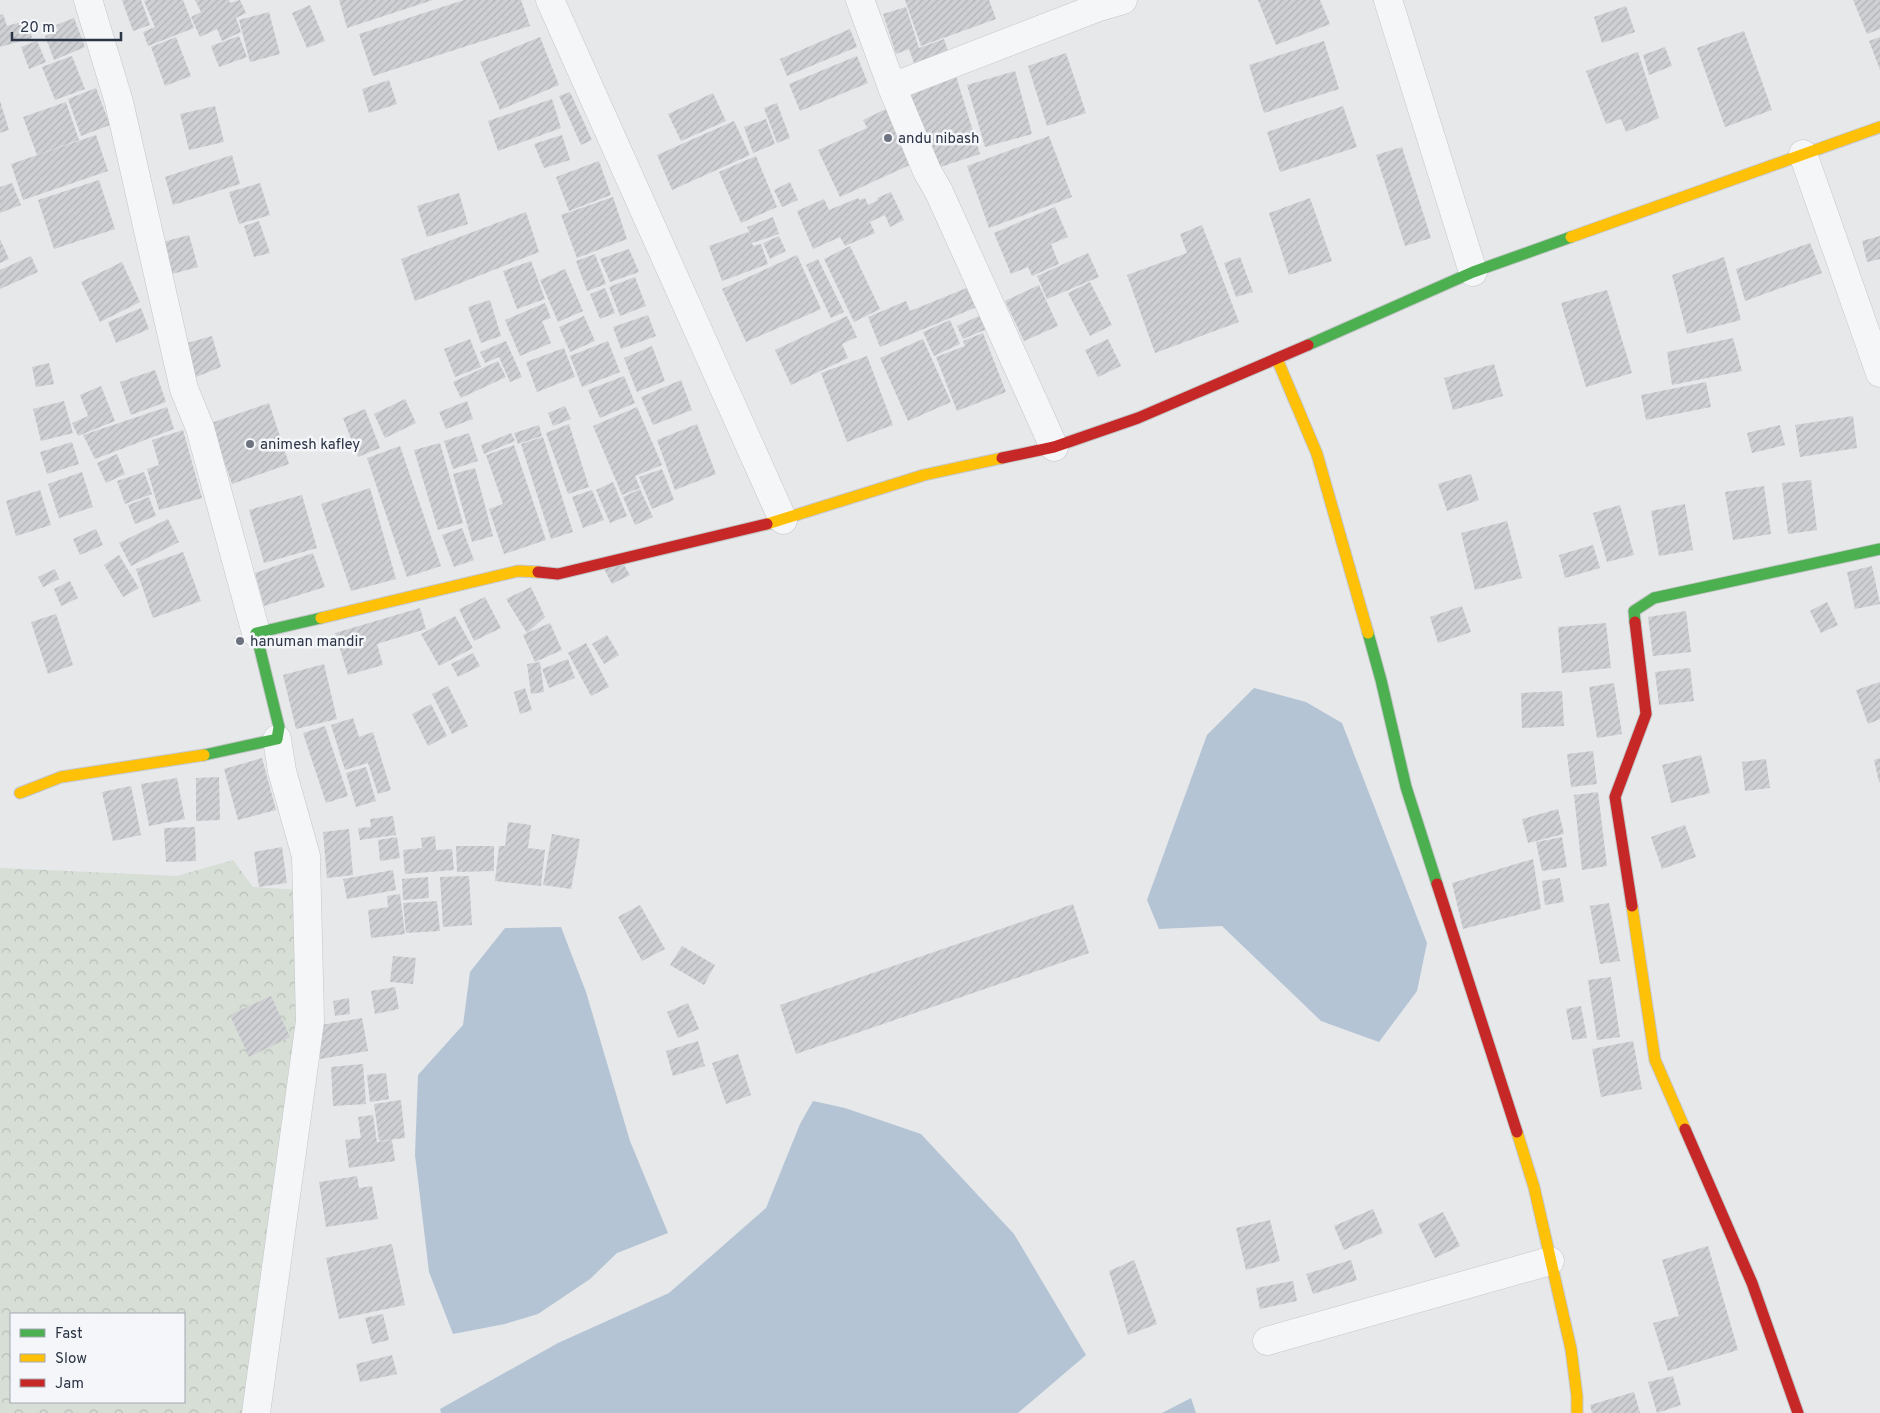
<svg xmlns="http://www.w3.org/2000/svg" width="1880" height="1413" font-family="Overpass,sans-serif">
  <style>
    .forest { fill: url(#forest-crowns); fill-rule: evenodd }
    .water { fill: #b4c4d5 }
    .building { fill: url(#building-hatch) }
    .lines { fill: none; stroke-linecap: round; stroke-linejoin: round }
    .street-casing { stroke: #c4c6c8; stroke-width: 29 }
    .fast-casing { stroke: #c4c6c8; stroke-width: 13 }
    .slow-casing { stroke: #c4c6c8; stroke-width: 13 }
    .jam-casing { stroke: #c4c6c8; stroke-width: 13 }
    .street { stroke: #f5f6f7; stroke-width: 28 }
    .fast { stroke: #4caf50; stroke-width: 11 }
    .slow { stroke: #ffc107; stroke-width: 11 }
    .jam { stroke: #c62828; stroke-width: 11 }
    .poi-dot { fill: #6c737f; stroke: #f4f6f9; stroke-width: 2 }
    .labels { text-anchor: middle; stroke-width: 5; stroke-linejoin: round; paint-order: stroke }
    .poi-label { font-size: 15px; fill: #2b3445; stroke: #f4f6f9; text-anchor: start }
  </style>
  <defs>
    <pattern id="forest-crowns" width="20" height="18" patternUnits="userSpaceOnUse" patternTransform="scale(1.25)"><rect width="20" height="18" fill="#d6ded6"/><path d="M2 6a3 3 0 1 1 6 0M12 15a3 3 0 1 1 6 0" fill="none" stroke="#b8bfb9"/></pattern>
    <pattern id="building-hatch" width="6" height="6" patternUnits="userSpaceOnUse" patternTransform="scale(1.25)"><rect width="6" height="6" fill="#ced0d3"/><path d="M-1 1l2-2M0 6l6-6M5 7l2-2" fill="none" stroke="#b1b3b6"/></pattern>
  </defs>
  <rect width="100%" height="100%" fill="#e6e8ea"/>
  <path class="forest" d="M233,860L253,887L300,890L302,1017L253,1413H0V868L177,876ZM11,1314H184V1402H11Z"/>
  <g class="water">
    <path d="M1254,688L1306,702L1342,723L1427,943L1417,991L1379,1042L1321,1021L1222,926L1159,929L1147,900L1207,735Z"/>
    <path d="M561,927L586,992L630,1141L668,1233L617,1253L590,1279L538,1314L505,1324L453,1334L429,1272L415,1155L418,1075L463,1025L470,972L505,928Z"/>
    <path d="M813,1101L845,1108L921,1134L1014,1234L1086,1355L1018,1413H441L440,1409L558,1343L669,1293L766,1208L800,1124Z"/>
    <path d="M1191,1398L1196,1413H1162Z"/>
  </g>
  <g class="building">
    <path d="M122,0H141L150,25L133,31Z"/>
    <path d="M147,0H183L194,28L148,46L143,32L155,27L144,1Z"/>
    <path d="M195,0H229L230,3L240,0L246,13L236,18L241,32L222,41L217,29L200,37L191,17L201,12Z"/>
    <path d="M339,0H433L347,28Z"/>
    <path d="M464,0H521L530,26L373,76L359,34Z"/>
    <path d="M905,0H989L996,19L921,46Z"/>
    <path d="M1258,0H1320L1330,24L1276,45Z"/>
    <path d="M1853,0H1880V29L1867,34Z"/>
    <path d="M310,5L325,41L307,48L292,13Z"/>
    <path d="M1626,6L1635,32L1602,43L1594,17Z"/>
    <path d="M906,7L919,48L944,39L949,54L915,66L909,49L896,54L883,14Z"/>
    <path d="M269,12L280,54L250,62L239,20Z"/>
    <path d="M3,14L7,26L28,20L32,38L0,47V15Z"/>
    <path d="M74,18L85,47L54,60L45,36L58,31L56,25Z"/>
    <path d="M850,29L857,47L787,76L780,59Z"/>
    <path d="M1744,31L1772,110L1725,127L1697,48Z"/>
    <path d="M239,36L247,57L219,67L211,46Z"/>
    <path d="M176,37L191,76L165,86L151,47Z"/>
    <path d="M540,37L559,85L500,110L480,62Z"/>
    <path d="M1880,37V70L1869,41Z"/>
    <path d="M37,41L46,62L29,69L21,47Z"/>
    <path d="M1324,41L1339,89L1264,113L1249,65Z"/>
    <path d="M1665,47L1672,66L1649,75L1643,55Z"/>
    <path d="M1638,52L1659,118L1626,132L1621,119L1606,124L1586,71Z"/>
    <path d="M1066,53L1086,113L1047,126L1028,66Z"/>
    <path d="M72,56L85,89L55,100L42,67Z"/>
    <path d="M857,56L868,83L800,111L789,84Z"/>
    <path d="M1015,71L1032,134L985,147L967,85Z"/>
    <path d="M956,76L980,154L931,170L906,93Z"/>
    <path d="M389,80L397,104L369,113L362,89Z"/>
    <path d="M96,88L110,125L81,136L68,99Z"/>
    <path d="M570,92L592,140L581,145L559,96Z"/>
    <path d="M713,93L726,121L681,141L668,114Z"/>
    <path d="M552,99L561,128L498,151L488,121Z"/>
    <path d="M0,101L9,130L0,133Z"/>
    <path d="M66,102L79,140L37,155L23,117Z"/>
    <path d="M777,103L790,138L777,143L764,108Z"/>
    <path d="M215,106L224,142L189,150L180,114Z"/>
    <path d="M1343,106L1357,147L1280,172L1267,132Z"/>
    <path d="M888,108L914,163L840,197L818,150L867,128L863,120Z"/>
    <path d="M766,119L775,144L753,153L744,127Z"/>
    <path d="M734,121L750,155L672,190L657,155Z"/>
    <path d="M96,135L108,171L23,200L11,164Z"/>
    <path d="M562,135L570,160L544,168L534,144Z"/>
    <path d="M1049,136L1072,197L989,228L967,166Z"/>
    <path d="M1402,147L1431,238L1405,246L1376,155Z"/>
    <path d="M232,155L240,184L173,205L165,177Z"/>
    <path d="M756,156L777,207L741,223L719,172Z"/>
    <path d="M599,161L611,195L569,211L556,177Z"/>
    <path d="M99,180L115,229L54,249L38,200Z"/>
    <path d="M790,182L798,200L782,207L774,190Z"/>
    <path d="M12,183L21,205L0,213V187Z"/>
    <path d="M260,183L270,215L239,224L229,192Z"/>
    <path d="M891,192L904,220L890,227L885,215L870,222L875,233L845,246L840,237L813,249L797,211L824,199L829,210L858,198L859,200L865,198L868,205L878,200L877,198Z"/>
    <path d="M459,193L468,224L427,237L417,206Z"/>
    <path d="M613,197L627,239L577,258L561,215Z"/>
    <path d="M1310,198L1332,261L1289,275L1269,213Z"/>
    <path d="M1055,207L1068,237L1051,244L1059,264L1032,276L1028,267L1011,274L994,233Z"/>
    <path d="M526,212L539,252L415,301L401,259Z"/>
    <path d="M773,217L779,234L752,243L753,246L761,244L768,264L722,281L709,246L748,232L751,237L747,227Z"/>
    <path d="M259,221L270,253L254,257L244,226Z"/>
    <path d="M1202,225L1239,322L1155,353L1127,275L1187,253L1180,234Z"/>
    <path d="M189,235L198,267L172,274L163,242Z"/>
    <path d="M779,236L786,251L770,259L763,243Z"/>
    <path d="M1880,236V259L1867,262L1862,241Z"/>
    <path d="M0,239L9,259L0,263Z"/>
    <path d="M1810,243L1822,273L1745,301L1736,269Z"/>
    <path d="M850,246L880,309L854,322L824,259Z"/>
    <path d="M629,249L639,272L610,282L600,259Z"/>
    <path d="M1088,253L1099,277L1047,299L1037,276Z"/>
    <path d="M595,254L606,284L587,291L576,261Z"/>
    <path d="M797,255L821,309L746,342L722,289Z"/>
    <path d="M31,256L38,272L0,289V270Z"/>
    <path d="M1240,257L1253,292L1236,297L1224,263Z"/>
    <path d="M1724,257L1741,320L1687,334L1672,275Z"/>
    <path d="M818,259L844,312L831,318L806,265Z"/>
    <path d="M531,261L545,299L517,309L503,271Z"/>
    <path d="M122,262L140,302L100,322L81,282Z"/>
    <path d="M565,269L583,311L558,322L540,280Z"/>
    <path d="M635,277L646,306L620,316L609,287Z"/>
    <path d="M1090,282L1112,325L1090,336L1068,293Z"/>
    <path d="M1039,285L1058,326L1024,341L1005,301Z"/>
    <path d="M969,287L977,307L880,347L868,317L906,301L910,311Z"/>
    <path d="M605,288L615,313L600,319L590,294Z"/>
    <path d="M1607,290L1632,373L1586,387L1561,303Z"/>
    <path d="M490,300L501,336L481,343L468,307Z"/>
    <path d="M545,303L551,318L542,321L551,343L520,356L505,320Z"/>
    <path d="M141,308L149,329L116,343L108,322Z"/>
    <path d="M648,315L656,336L621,349L613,327Z"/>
    <path d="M981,315L987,329L963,339L957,326Z"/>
    <path d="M584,316L595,341L570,352L559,327Z"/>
    <path d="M847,316L857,337L842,344L848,358L791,385L775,350Z"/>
    <path d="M950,320L960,344L934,356L923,332Z"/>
    <path d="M983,333L1006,392L957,411L936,357L965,346L963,341Z"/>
    <path d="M212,336L221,367L196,377L187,343Z"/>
    <path d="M1733,338L1742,371L1672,385L1667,352Z"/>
    <path d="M470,339L481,367L455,377L444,349Z"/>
    <path d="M923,339L951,402L908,421L880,358Z"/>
    <path d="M1108,339L1121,366L1098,377L1085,350Z"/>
    <path d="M506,341L522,377L510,382L499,357L485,363L480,352Z"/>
    <path d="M608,341L620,372L582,387L570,356Z"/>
    <path d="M652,346L665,381L637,392L624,358Z"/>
    <path d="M564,348L575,377L537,392L526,362Z"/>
    <path d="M867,356L893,425L847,442L821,373Z"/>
    <path d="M498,361L506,377L461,398L453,382Z"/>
    <path d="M49,363L54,384L36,387L32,367Z"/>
    <path d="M1494,364L1503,396L1453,410L1444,378Z"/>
    <path d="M155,370L166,402L131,415L120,382Z"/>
    <path d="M624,376L635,403L600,418L588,390Z"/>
    <path d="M681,380L692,410L653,425L641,397Z"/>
    <path d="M1706,382L1711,407L1646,420L1641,395Z"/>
    <path d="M101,386L115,421L78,436L72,423L88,416L80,395Z"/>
    <path d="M405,399L416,423L385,438L374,414Z"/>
    <path d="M64,401L73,433L41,441L33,409Z"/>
    <path d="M467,401L473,419L446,429L439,412Z"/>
    <path d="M269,403L289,464L232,484L211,423Z"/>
    <path d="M565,406L571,419L553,426L548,413Z"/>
    <path d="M167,407L174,429L95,459L83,435Z"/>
    <path d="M637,407L662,465L635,476L640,488L622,495L593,426Z"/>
    <path d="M365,409L380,448L358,457L343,418Z"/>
    <path d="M1853,416L1857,448L1800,457L1795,425Z"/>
    <path d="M569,424L589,487L568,494L546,433Z"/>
    <path d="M697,424L716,474L675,490L657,440Z"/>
    <path d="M539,425L542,436L518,444L514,433Z"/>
    <path d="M1780,425L1785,445L1752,453L1747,433Z"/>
    <path d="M183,430L202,498L159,510L147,469L159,465L152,440Z"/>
    <path d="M469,433L478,461L453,469L444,441Z"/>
    <path d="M511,433L515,441L484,454L481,445Z"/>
    <path d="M543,437L573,532L551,539L521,444Z"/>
    <path d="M72,442L79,464L47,474L40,452Z"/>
    <path d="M440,443L463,523L438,530L414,450Z"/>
    <path d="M514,445L546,540L504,554L489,509L503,504L486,455Z"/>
    <path d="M400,446L441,566L407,577L367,458Z"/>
    <path d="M117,454L125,474L106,483L97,463Z"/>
    <path d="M475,468L493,536L472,542L453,474Z"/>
    <path d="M662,469L674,500L652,509L639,477Z"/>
    <path d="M82,472L93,507L59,518L48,484Z"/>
    <path d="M144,472L152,494L125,504L117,481Z"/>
    <path d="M1471,474L1479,500L1447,511L1438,484Z"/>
    <path d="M1811,480L1817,530L1788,534L1782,483Z"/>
    <path d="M613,482L627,516L610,523L596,490Z"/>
    <path d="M1764,486L1771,534L1733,540L1725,492Z"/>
    <path d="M370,488L396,579L351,591L321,504Z"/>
    <path d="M640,489L653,517L635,525L623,497Z"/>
    <path d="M40,490L51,525L16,536L6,501Z"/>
    <path d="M592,490L604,520L583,528L572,497Z"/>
    <path d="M302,495L317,548L264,563L249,510Z"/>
    <path d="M149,497L156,516L135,524L128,505Z"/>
    <path d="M1685,504L1693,550L1659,556L1651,511Z"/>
    <path d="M1620,505L1634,555L1607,562L1593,513Z"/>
    <path d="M168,519L179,542L131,566L119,543Z"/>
    <path d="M1507,521L1522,578L1475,590L1461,533Z"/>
    <path d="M462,528L474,560L454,567L442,535Z"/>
    <path d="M96,529L103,545L80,555L73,539Z"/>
    <path d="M1593,545L1600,568L1565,578L1559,555Z"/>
    <path d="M183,552L201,601L153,618L136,569Z"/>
    <path d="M313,553L325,587L264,606L255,573Z"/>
    <path d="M119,555L139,588L123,597L104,565Z"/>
    <path d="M621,560L630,575L612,584L604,569Z"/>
    <path d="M1872,566L1880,604L1855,609L1847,572Z"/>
    <path d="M55,569L59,579L43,587L38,577Z"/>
    <path d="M70,581L78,598L61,606L54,589Z"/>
    <path d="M531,587L545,617L527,633L550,623L562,650L535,662L523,635L527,633L506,599Z"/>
    <path d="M485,597L501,628L474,641L459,609Z"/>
    <path d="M1827,602L1838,625L1821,633L1810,611Z"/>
    <path d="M1462,606L1471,632L1438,643L1430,617Z"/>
    <path d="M420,608L426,629L377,644L383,665L348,675L335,633Z"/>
    <path d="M1686,611L1691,652L1653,656L1648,617Z"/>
    <path d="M56,614L73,665L48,674L31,622Z"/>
    <path d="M455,616L473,648L439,666L421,634Z"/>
    <path d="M1606,623L1611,668L1562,673L1558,627Z"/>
    <path d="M243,635L246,644L236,646L234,637Z"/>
    <path d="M607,635L619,655L604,664L592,644Z"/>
    <path d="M586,643L609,687L591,696L568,653Z"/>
    <path d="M473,653L480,666L458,677L451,664Z"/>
    <path d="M568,659L575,678L549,688L542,669Z"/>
    <path d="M540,662L544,692L531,694L527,664Z"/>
    <path d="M324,664L337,719L296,729L283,675Z"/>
    <path d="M1690,668L1694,701L1659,705L1655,672Z"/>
    <path d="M1880,682V719L1868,724L1856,690Z"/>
    <path d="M1614,683L1622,734L1597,738L1589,687Z"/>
    <path d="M448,686L468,726L452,734L432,694Z"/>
    <path d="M525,688L532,710L520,714L514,692Z"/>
    <path d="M1562,691L1564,726L1522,728L1521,693Z"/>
    <path d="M431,704L447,736L428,746L412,714Z"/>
    <path d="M353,718L359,737L373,732L391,790L378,794L368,763L345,770L331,725Z"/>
    <path d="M325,726L348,796L326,803L303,733Z"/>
    <path d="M1593,751L1597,784L1571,787L1567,754Z"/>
    <path d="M1701,755L1710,793L1671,803L1662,765Z"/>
    <path d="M262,758L276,810L238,820L224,769Z"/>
    <path d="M1880,758V782H1879L1874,760Z"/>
    <path d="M1766,759L1770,788L1745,791L1742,762Z"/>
    <path d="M366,767L376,801L356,807L346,773Z"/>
    <path d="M219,777L220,820L196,821V778Z"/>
    <path d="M177,778L185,819L149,826L141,784Z"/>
    <path d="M131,786L141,835L113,841L102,792Z"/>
    <path d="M1598,792L1607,866L1582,870L1574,795Z"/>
    <path d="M1558,809L1564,834L1528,843L1522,819Z"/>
    <path d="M393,816L396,835L360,840L358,828L371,827L370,819Z"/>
    <path d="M508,822L531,825L528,848L545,850L541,886L495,881L499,846H505Z"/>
    <path d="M1685,825L1696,857L1662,869L1651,837Z"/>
    <path d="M195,827L196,861L166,862L164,828Z"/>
    <path d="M349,829L353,875L327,878L323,832Z"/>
    <path d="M552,834L580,839L571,889L543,885Z"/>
    <path d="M435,836L436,850L452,849L454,870L405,874L403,850L422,848L421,838Z"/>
    <path d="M397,837L400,858L380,861L378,840Z"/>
    <path d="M1562,837L1567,867L1542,871L1536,842Z"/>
    <path d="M456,846H494V871L457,872Z"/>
    <path d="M282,847L287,883L259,887L254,852Z"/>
    <path d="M1533,859L1541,909L1463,929L1452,883Z"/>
    <path d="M393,870L396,890L347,899L343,879Z"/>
    <path d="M469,876L472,925L443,927L440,877Z"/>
    <path d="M428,877L429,898L403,900L402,879Z"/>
    <path d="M1560,878L1564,902L1545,905L1542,881Z"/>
    <path d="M400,894L405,934L371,938L368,910L388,907L387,896Z"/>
    <path d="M437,901L440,931L406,933L403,903Z"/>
    <path d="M1609,903L1620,961L1600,964L1590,906Z"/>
    <path d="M1073,904L1089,953L796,1054L780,1005Z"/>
    <path d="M640,905L665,949L642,961L618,917Z"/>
    <path d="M682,946L715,965L704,985L670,965Z"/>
    <path d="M393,956L416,958L413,984L390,982Z"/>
    <path d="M1611,977L1620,1037L1597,1040L1588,980Z"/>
    <path d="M395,987L399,1009L375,1014L371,991Z"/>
    <path d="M271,996L290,1037L249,1057L230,1015Z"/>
    <path d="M349,998L350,1014L335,1016L333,1001Z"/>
    <path d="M688,1003L699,1029L678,1038L667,1012Z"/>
    <path d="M1581,1006L1587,1038L1572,1040L1566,1009Z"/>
    <path d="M362,1018L368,1051L320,1059L315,1026Z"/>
    <path d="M698,1041L705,1066L673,1076L666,1051Z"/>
    <path d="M1633,1041L1642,1089L1601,1097L1592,1049Z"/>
    <path d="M738,1054L751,1095L726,1104L712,1063Z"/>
    <path d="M363,1064L366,1104L333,1106L331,1067Z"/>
    <path d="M386,1073L389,1099L370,1102L367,1075Z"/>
    <path d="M401,1100L405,1138L379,1141L374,1104Z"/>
    <path d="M373,1115L377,1142L392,1140L395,1161L349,1168L345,1140L361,1138L358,1117Z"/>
    <path d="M357,1176L359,1188L372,1186L378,1219L326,1227L319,1182Z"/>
    <path d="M1373,1209L1383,1233L1344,1250L1334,1226Z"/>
    <path d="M1443,1212L1460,1246L1435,1258L1418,1224Z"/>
    <path d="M1270,1220L1280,1261L1246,1270L1236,1228Z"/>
    <path d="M392,1244L405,1305L339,1319L326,1258Z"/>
    <path d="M1708,1246L1738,1350L1668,1371L1653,1323L1679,1316L1662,1260Z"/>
    <path d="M1134,1260L1157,1324L1128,1335L1109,1271Z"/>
    <path d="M1351,1260L1357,1280L1313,1294L1306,1274Z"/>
    <path d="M1293,1281L1297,1301L1260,1309L1256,1288Z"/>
    <path d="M383,1314L389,1340L372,1344L365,1318Z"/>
    <path d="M392,1355L397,1374L360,1382L356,1364Z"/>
    <path d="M1673,1376L1681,1405L1657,1413L1648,1382Z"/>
    <path d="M1634,1392L1640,1413H1592L1590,1405Z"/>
  </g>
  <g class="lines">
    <defs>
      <g id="street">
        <path d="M88,0L119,102L184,389L200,428L256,633"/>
        <path d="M550,0L783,520"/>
        <path d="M860,0L892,87L927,171L939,192L1054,447"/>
        <path d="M1388,0L1473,272"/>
        <path d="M892,87L1099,7L1123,0"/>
        <path d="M1803,154L1880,373"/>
        <path d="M1267,1341L1550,1261"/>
        <path d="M256,1413L310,1021L306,856L282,771L277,739"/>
      </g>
      <g id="fast">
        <path d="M1308,345L1473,272L1571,237"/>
        <path d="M1635,622L1634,611L1654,598L1880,549"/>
        <path d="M1368,633L1381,680L1406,787L1437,884"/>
        <path d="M204,755L277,739L279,727L256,633L321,618"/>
      </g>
      <g id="slow">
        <path d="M1571,237L1880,127"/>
        <path d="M1277,359L1317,454L1368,633"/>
        <path d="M767,524L924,475L1002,458"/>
        <path d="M321,618L518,571L538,572"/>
        <path d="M20,793L61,777L204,755"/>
        <path d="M1632,906L1655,1060L1685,1129"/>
        <path d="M1517,1132L1534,1187L1571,1349L1577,1396V1413"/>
      </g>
      <g id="jam">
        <path d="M1002,458L1054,447L1138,418L1308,345"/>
        <path d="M538,572L558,574L767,524"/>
        <path d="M1437,884L1517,1132"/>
        <path d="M1632,906L1615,797L1646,714L1635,622"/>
        <path d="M1685,1129L1752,1283L1798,1413"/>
      </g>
    </defs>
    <use href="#street" class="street-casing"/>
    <use href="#fast" class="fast-casing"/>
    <use href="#slow" class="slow-casing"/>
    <use href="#jam" class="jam-casing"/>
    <use href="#street" class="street"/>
    <use href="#fast" class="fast"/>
    <use href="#slow" class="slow"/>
    <use href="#jam" class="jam"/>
  </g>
  <g class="poi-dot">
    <circle cx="888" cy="138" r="5"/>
    <circle cx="250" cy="444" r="5"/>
    <circle cx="240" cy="641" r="5"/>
  </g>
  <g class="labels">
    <g class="poi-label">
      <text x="898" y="143">andu nibash</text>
      <text x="260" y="449">animesh kafley</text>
      <text x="250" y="646">hanuman mandir</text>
    </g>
  </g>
  <rect x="10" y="1313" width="175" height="90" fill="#f4f6f9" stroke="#a4a8b1"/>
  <rect x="20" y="1329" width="25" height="8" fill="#4caf50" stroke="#a4a8b1"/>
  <text x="55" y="1338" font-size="15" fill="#2b3445">Fast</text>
  <rect x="20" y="1354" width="25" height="8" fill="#ffc107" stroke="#a4a8b1"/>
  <text x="55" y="1363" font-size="15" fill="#2b3445">Slow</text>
  <rect x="20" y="1379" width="25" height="8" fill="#c62828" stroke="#a4a8b1"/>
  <text x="55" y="1388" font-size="15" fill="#2b3445">Jam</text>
  <path d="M12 32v8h109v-8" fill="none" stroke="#2b3445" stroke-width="2.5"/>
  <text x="20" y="32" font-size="15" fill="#2b3445" stroke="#f4f6f9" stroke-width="4" paint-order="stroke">20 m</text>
</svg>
